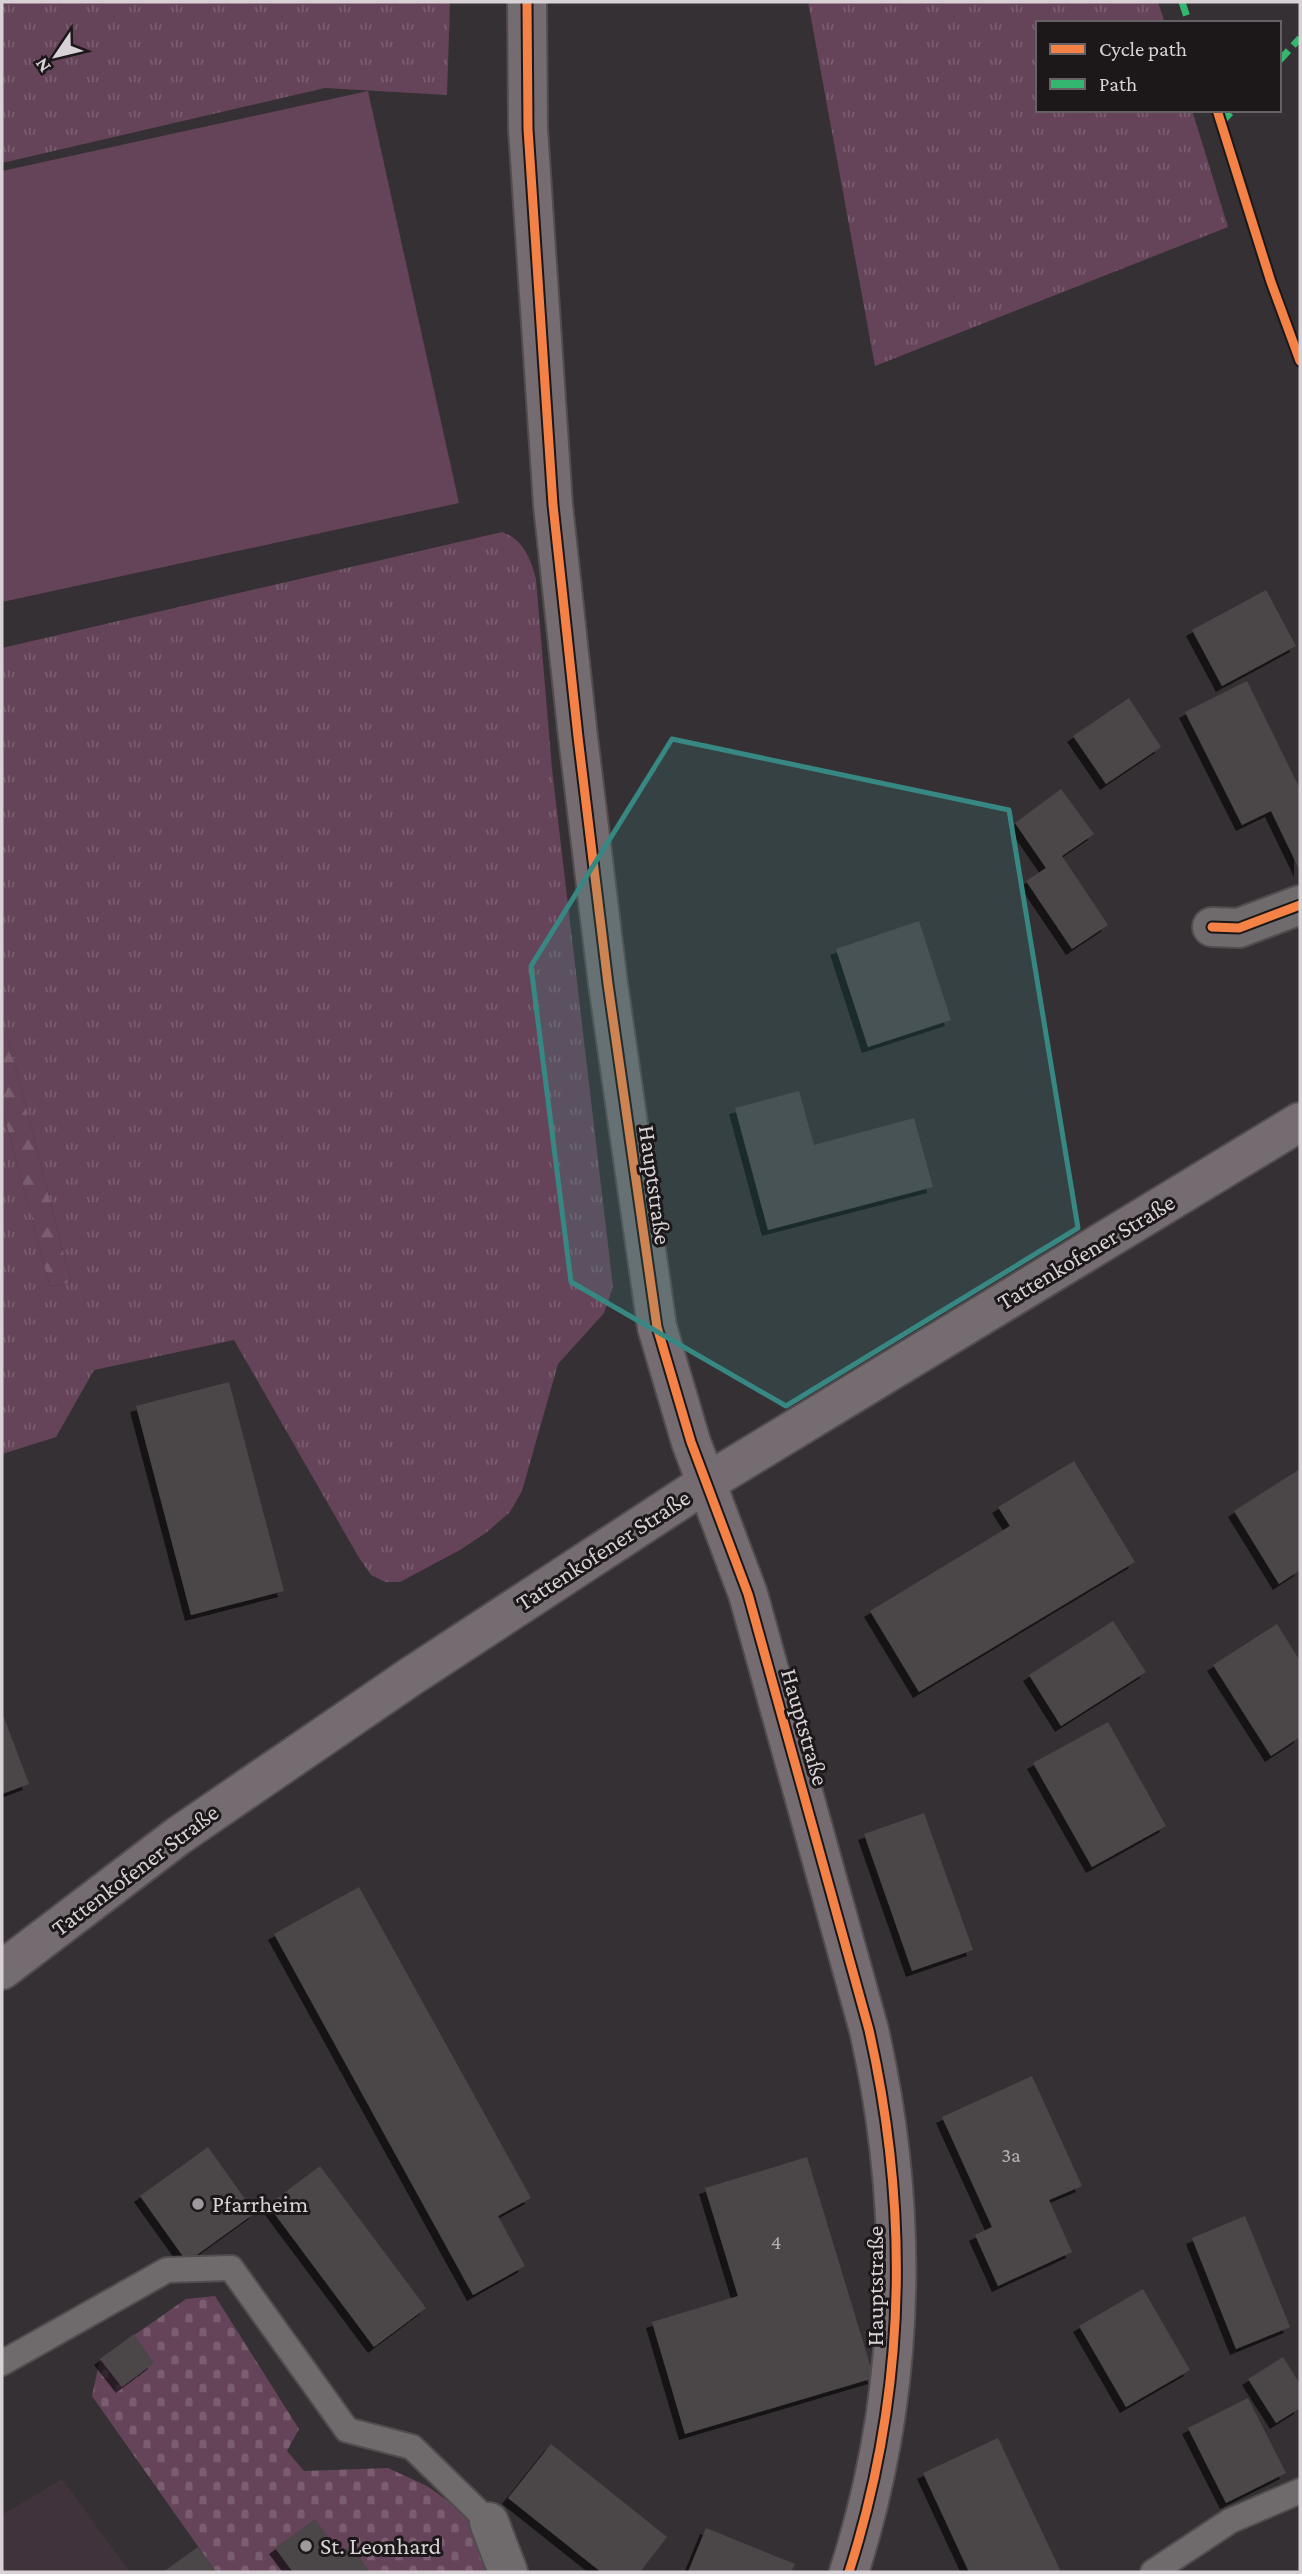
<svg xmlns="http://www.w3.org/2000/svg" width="1302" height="2574" font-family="'Crimson Pro',serif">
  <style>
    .built { fill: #40333b }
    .grass { fill: url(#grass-tufts) }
    .forest { fill: url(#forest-firs) }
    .cemetery { fill: url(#cemetery-stones) }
    .pitch { fill: #654459 }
    .building { fill: #4b4649; filter: url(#shadow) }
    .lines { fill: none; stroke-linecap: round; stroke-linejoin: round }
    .lane-casing { stroke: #514d4f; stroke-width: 28 }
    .street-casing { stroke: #514d4f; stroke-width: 42 }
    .secondary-casing { stroke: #514d4f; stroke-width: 42 }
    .lane { stroke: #6f6b6d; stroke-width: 24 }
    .street { stroke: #6f6b6d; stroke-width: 38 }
    .secondary { stroke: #746c71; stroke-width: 38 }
    .quiet { stroke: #33b770; stroke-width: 7; stroke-dasharray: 14 7; stroke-linecap: butt }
    .cycleway-casing { stroke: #1c181a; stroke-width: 13 }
    .cycleway { stroke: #f48246; stroke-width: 9 }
    .marked { fill: #378883; fill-opacity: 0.2; stroke: #378883; stroke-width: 5; stroke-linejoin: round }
    .poi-dot { fill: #9f999d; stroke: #1c181a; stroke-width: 2.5 }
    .labels { text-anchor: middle; stroke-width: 6; stroke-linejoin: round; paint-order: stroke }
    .number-label { font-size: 21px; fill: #b5afb3 }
    .street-label { font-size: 24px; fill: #d8d2d6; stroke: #1c181a }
    .poi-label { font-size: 24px; fill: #d8d2d6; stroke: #1c181a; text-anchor: start }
  </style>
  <defs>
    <pattern id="grass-tufts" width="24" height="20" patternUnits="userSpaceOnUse" patternTransform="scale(1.75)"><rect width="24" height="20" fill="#654459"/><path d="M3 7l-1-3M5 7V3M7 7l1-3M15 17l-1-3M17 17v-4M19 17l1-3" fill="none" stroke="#7a5e70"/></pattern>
    <pattern id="forest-firs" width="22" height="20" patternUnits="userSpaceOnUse" patternTransform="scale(1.75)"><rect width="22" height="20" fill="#654459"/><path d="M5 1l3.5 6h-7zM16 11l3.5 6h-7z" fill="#7a5e70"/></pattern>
    <pattern id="cemetery-stones" width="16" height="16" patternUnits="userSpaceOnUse" patternTransform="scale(1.75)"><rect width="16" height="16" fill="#654459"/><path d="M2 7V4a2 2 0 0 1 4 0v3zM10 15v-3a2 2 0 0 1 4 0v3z" fill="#7a5e70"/></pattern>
    <filter id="shadow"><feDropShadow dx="-6" dy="6" stdDeviation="0" flood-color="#0009"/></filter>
  </defs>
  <rect width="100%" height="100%" fill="#353033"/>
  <path class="built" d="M62,2479L130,2572H2V2515Z"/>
  <g class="grass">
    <path d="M2,2H450L447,95L325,88L2,163Z"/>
    <path d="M808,2H1158L1165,23H1038V110H1192L1228,227L875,366Z"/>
    <path d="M502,532C523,539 531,559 536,579L552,769L613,1287L604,1313L558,1364L522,1491L510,1512L487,1532L460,1550L400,1582H385L371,1575L358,1556L234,1340L94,1370L56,1437L2,1454V1107L50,1287L71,1282L8,1038L2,1032V648Z"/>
  </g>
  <path class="forest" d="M2,1032L8,1038L71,1282L50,1287L2,1107Z"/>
  <path class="cemetery" d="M215,2296L299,2429L287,2451L304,2471L388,2468L427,2486L466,2514L477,2529L494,2572H216L92,2396L100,2359L186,2299Z"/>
  <path class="pitch" d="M368,91L459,503L2,602V171Z"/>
  <g class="building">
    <path d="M1266,590L1296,646L1222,686L1192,630Z"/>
    <path d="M1247,681L1300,789V871L1271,811L1242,825L1185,712Z"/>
    <path d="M1129,698L1161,747L1106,784L1073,736Z"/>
    <path d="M1061,789L1094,834L1062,856L1108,925L1072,949L1026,881L1046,868L1015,823Z"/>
    <path d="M919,921L951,1020L868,1047L836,949Z"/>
    <path d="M799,1091L814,1145L914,1118L933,1187L768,1230L735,1108Z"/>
    <path d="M229,1382L284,1591L191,1615L136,1406Z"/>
    <path d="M1074,1461L1135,1562L919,1692L870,1611L1010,1526L998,1507Z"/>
    <path d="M1300,1469V1570L1279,1584L1234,1511Z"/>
    <path d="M1113,1621L1146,1672L1061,1726L1029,1675Z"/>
    <path d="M1277,1624L1300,1661V1737L1271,1756L1213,1665Z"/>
    <path d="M2,1712L29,1784L2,1794Z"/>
    <path d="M1108,1722L1166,1826L1092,1867L1033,1763Z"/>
    <path d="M924,1813L973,1950L912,1971L864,1834Z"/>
    <path d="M359,1887L531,2198L498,2216L525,2266L473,2295L274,1934Z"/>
    <path d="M1032,2076L1082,2186L1049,2200L1072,2252L998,2286L975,2235L992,2227L942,2117Z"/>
    <path d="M208,2147L255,2213L187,2262L140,2196Z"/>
    <path d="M807,2157L874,2378L685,2434L652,2322L738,2296L705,2188Z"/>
    <path d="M320,2166L426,2308L374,2347L268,2205Z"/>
    <path d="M1245,2216L1290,2327L1236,2349L1192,2238Z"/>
    <path d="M1143,2289L1190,2370L1126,2407L1079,2326Z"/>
    <path d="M134,2334L154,2363L122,2387L100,2359Z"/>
    <path d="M1283,2357L1300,2384V2408L1276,2423L1248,2379Z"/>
    <path d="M1248,2398L1286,2473L1226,2503L1188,2428Z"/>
    <path d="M998,2438L1061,2572H969L923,2473Z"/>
    <path d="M551,2444L667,2537L640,2572H601L508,2498Z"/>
    <path d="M315,2519L340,2553L351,2545L370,2572H293L275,2548Z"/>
    <path d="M706,2528L795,2564L791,2572H688Z"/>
    <path d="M198,2547L216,2572H163Z"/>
  </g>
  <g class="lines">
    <defs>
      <g id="lane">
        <path d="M2,2363L167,2270L231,2268L347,2430L412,2447L489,2522"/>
        <path d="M1153,2572L1230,2521L1300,2491"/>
      </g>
      <g id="street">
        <path d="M1212,927L1239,928L1300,905"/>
        <path d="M489,2522L508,2572"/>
      </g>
      <g id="secondary">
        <path d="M527,2L528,129L553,505L578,737L608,984L657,1327L691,1442L748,1594L869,2030C910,2212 906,2394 849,2572"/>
        <path d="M2,1970L178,1836L410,1677L706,1483L1300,1122"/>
      </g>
    </defs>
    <use href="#lane" class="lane-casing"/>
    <use href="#street" class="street-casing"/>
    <use href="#secondary" class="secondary-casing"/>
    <use href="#lane" class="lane"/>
    <use href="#street" class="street"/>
    <use href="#secondary" class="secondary"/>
    <g class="quiet">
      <path d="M1182,2L1189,23"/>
      <path d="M1279,61L1300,38"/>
      <path d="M1221,123L1233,110"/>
    </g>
    <defs>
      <g id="cycleway">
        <path d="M527,2L528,129L553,505L578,737L608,984L657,1327L691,1442L748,1594L869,2030C910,2212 906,2394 849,2572"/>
        <path d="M1217,110L1271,282L1300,361"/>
        <path d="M1212,927L1239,928L1300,905"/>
      </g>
    </defs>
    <use href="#cycleway" class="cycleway-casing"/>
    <use href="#cycleway" class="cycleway"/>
  </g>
  <path class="marked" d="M672,739L1009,810L1078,1228L786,1406L571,1282L531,966Z"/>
  <g class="poi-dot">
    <circle cx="198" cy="2204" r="7"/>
    <circle cx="306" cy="2546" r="7"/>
  </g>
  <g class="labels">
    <g class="number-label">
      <text x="1011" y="2162">3a</text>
      <text x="776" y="2249">4</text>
    </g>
    <g class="street-label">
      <text transform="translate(655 1185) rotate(82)" y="8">Hauptstraße</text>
      <text transform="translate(1086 1252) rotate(-31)" y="8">Tattenkofener Straße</text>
      <text transform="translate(603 1550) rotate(-33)" y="8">Tattenkofener Straße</text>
      <text transform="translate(805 1727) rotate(74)" y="8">Hauptstraße</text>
      <text transform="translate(135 1870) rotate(-37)" y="8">Tattenkofener Straße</text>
      <text transform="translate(875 2286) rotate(-90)" y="8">Hauptstraße</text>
    </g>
    <g class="poi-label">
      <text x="212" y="2212">Pfarrheim</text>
      <text x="320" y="2554">St. Leonhard</text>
    </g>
  </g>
  <rect width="1302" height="2574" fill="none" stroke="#d8d2d6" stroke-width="7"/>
  <rect x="1036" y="21" width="245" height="91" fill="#1c181a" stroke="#676265" stroke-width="2"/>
  <rect x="1050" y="44" width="35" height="10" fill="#f48246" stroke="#676265" stroke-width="2"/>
  <text x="1099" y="56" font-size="21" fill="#d8d2d6">Cycle path</text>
  <rect x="1050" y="79" width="35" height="10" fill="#33b770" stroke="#676265" stroke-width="2"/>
  <text x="1099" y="91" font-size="21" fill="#d8d2d6">Path</text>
  <g transform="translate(56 56) rotate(235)" stroke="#1c181a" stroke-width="5" paint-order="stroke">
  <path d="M0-5L12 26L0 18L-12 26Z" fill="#d8d2d6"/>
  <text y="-10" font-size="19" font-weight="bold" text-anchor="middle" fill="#d8d2d6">N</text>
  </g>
</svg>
